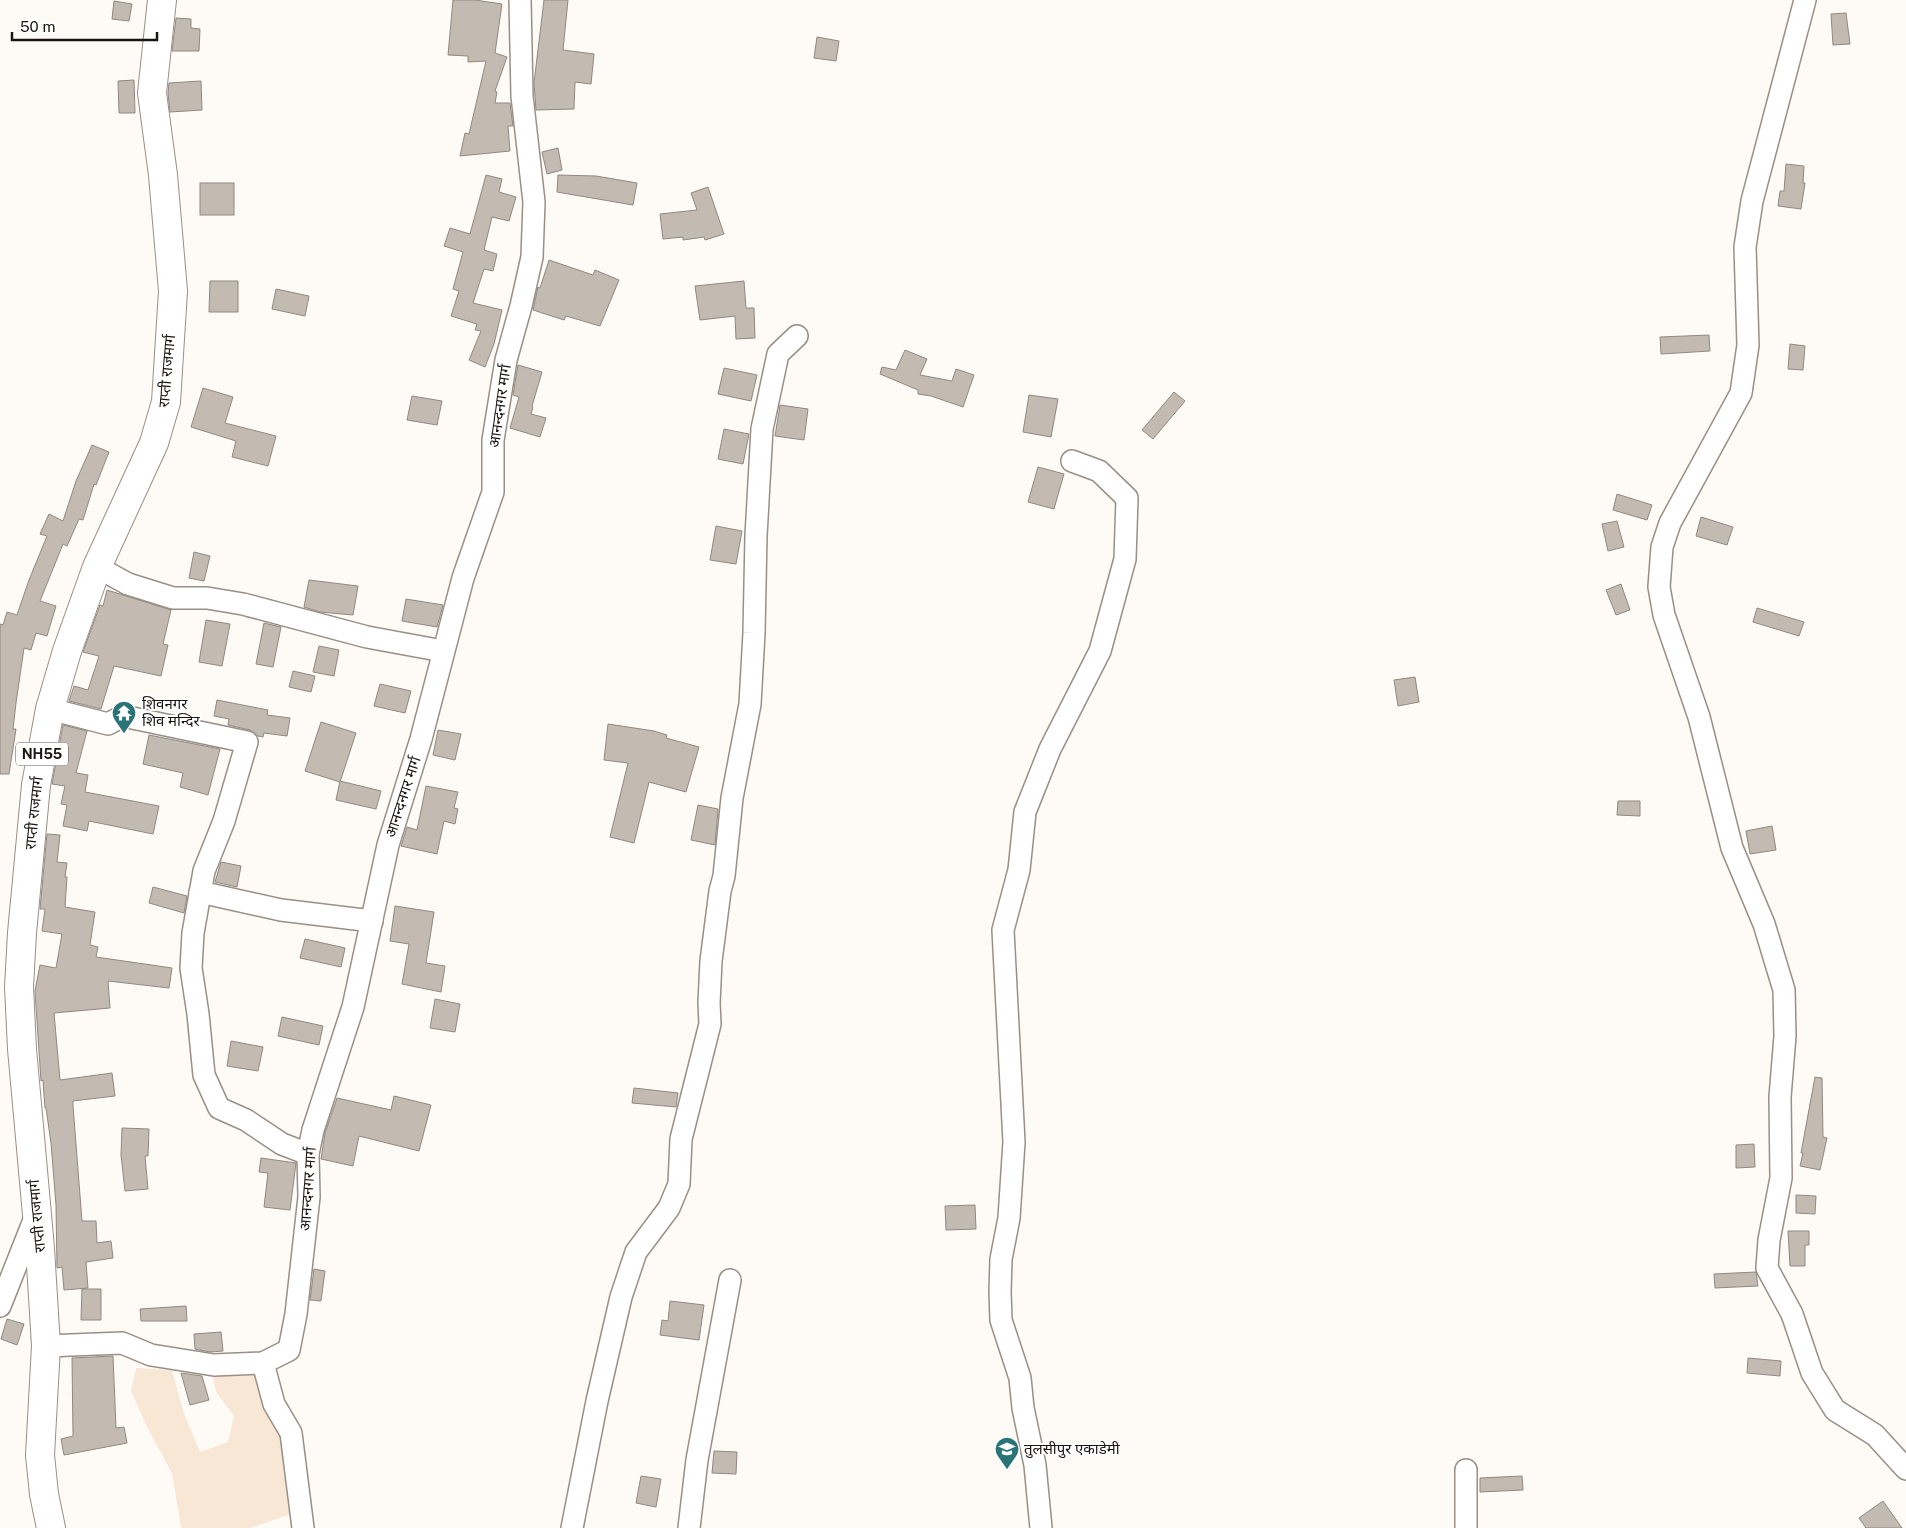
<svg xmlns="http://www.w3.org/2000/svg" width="1906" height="1528" font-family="'Public Sans','Noto Sans Devanagari',sans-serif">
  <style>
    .green { fill: #f9e7d6 }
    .building { fill: #c3bab2; stroke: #918880 }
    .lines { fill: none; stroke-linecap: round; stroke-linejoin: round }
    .street-casing { stroke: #988f87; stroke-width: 24 }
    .primary-casing { stroke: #988f87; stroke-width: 30 }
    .street { stroke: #fff; stroke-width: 21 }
    .primary { stroke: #fff; stroke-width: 28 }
    .labels { text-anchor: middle; stroke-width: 4; stroke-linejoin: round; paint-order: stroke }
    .shield { fill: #fff; stroke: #5d5a58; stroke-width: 1 }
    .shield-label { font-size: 14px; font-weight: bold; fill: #181411 }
    .street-label { font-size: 15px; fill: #181411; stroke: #fff }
    .poi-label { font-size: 15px; fill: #181411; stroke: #fff; text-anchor: start }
  </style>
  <rect width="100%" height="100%" fill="#fefaf6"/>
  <path class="green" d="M136,1368L172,1370L183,1411L200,1452L228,1442L234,1416L216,1392L211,1368L257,1375L284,1445L291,1514L250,1528H181L172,1473L147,1427L131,1391Z"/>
  <g class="building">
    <path d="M453,0H475L502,4L495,53L507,57L495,91L497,92L495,103H510L513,126H508L510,151L460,156L465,133L469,134L486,61L468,62V56L448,55Z"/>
    <path d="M544,0H568L563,50L594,54L591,84L575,82L574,109L536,110L534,83Z"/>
    <path d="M114,1L132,4L129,21L112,19Z"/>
    <path d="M1846,13L1850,44L1833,45L1831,14Z"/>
    <path d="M176,18L191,19V28L200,29L199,51H172Z"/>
    <path d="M817,37L839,41L836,61L814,58Z"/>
    <path d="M134,80L135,113H119L118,81Z"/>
    <path d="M201,81L202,110L170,112L168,93L169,83Z"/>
    <path d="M558,148L562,170L547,174L542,152Z"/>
    <path d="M1786,164L1804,166L1803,183H1805L1801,209L1778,206L1780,191H1784Z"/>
    <path d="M486,175L502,179L499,192L516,197L509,221L492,217L484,250L497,254L493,271L484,269L473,303L502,310L494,344L485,367L469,360L481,331L475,330L477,324L451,316L459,291L453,289L463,252L444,246L450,228L470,234Z"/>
    <path d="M558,175L596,176L637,183L633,205L557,192Z"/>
    <rect x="200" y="183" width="34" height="32"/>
    <path d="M708,187L724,234L705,240L704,237L683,240V237L663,239L660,214L697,210L691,193Z"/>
    <path d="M549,260L593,275L595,270L619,280L600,326L566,316L564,320L533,310L538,287L540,288Z"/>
    <path d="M210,281H238V312H209Z"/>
    <path d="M744,281L746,308H754L755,338L736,339L735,316L700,320L695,286Z"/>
    <path d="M276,289L309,296L305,316L272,309Z"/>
    <path d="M1709,335L1710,351L1661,354L1660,337Z"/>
    <path d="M1790,344L1805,346L1803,370L1788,369Z"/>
    <path d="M905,350L927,359L920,375L952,381L956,369L974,375L963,407L931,396L918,394V390L880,374L882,367L896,370Z"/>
    <path d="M518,365L542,372L532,406L533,407L531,414L546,418L540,437L510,428L519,397L513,395Z"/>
    <path d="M724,368L757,375L751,401L718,394Z"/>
    <path d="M203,388L233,397L225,423L276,436L268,466L232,457L236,441L191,427Z"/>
    <path d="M1174,392L1185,401L1153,439L1142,430Z"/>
    <path d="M1029,395L1058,399L1051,437L1023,432Z"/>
    <path d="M412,396L442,401L437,425L407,420Z"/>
    <path d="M780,405L808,409L804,440L775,436Z"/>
    <path d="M724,429L749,434L743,464L718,459Z"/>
    <path d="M92,445L109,452L96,485L94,484L83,520L79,519L67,546L63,544L40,601L56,606L47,636L36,633L31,650L24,648L16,703L13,729H16L9,774H0V624L3,625L7,612L17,615L29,580L47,536L40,534L49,514L63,521L76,481Z"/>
    <path d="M1038,467L1064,474L1054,509L1028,502Z"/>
    <path d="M1617,494L1652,505L1647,520L1613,510Z"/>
    <path d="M1701,517L1733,527L1727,545L1696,536Z"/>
    <path d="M1617,521L1624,547L1608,551L1602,524Z"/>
    <path d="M716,526L742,531L736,564L710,560Z"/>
    <path d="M194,552L210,556L204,581L189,578Z"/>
    <path d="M309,580L358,586L353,615L320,612L304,607Z"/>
    <path d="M1621,584L1630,610L1616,615L1606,590Z"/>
    <path d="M107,590L171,610L163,644L168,645L161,676L114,666L101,709L69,701L74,686L88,690L99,656L83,652L100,605L103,606Z"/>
    <path d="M406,599L443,605L437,627L402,621Z"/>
    <path d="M1757,608L1804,622L1799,636L1753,622Z"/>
    <path d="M206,620L230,624L222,666L199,662Z"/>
    <path d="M264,623L281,627L273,667L256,664Z"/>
    <path d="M319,646L339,650L334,676L313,672Z"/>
    <path d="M293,671L315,676L311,692L289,687Z"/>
    <path d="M1415,677L1419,702L1398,706L1394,680Z"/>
    <path d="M380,684L411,691L405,713L374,706Z"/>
    <path d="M217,700L268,710L267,715L290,718L287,736L264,733L263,737L258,736L250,730L228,725L229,719L214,716Z"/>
    <path d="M321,722L356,733L340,782L305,771Z"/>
    <path d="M608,724L654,731L667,735L666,738L699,747L686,792L649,782L634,843L610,837L628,763L604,760Z"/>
    <path d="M63,725L87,731L76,773L88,775L85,792L159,806L153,834L89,821L87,831L63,826L67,805L61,804L65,786L52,784Z"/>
    <path d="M438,730L461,734L455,760L433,755Z"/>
    <path d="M149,735L220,749L208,795L180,787L183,773L143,764Z"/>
    <path d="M340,781L381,791L376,809L336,800Z"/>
    <path d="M426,786L458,792L454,808L458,809L455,824L444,821L437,854L401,846L407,827L417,830Z"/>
    <path d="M1618,801H1640V816L1617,815Z"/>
    <path d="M698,805L718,809L715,845L691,840Z"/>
    <path d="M1772,826L1776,850L1750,854L1746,831Z"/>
    <path d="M47,834L60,835L57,862L67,863L65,877H67L65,907L95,912L90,945L98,947L96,957L172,968L169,988L108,981L110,1008L54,1013L60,1080L112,1073L115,1096L73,1101V1106L82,1221H96L97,1243L111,1241L113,1258L86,1262L88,1288L64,1290L62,1267L57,1268L56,1205L51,1143L46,1108H45L43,1080L41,1081L35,991L40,965L56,968L62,934L42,931L45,909H40Z"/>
    <path d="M221,862L241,866L237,887L215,882Z"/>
    <path d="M153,887L187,896L184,913L149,903Z"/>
    <path d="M395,906L434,912L426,963L445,966L441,992L402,984L409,944L390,941Z"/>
    <path d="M305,939L345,948L341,967L300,958Z"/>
    <path d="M435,999L460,1004L455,1032L430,1028Z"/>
    <path d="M282,1017L323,1026L319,1045L278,1036Z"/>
    <path d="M231,1041L263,1047L258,1071L227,1066Z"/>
    <path d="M1815,1077L1822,1078L1823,1137L1827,1138L1820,1170L1800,1166L1803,1153H1801Z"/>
    <path d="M634,1088L678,1093L676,1107L632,1103Z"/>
    <path d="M394,1096L431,1105L419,1151L359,1136L353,1166L321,1159L325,1133L337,1098L391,1110Z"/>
    <path d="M122,1128L149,1129L148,1156H145L148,1189L125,1191L121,1155Z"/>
    <path d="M1754,1144L1755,1167L1736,1168V1145Z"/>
    <path d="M261,1158L296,1163L290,1210L264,1207L268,1173L259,1172Z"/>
    <path d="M1796,1195L1816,1196L1815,1214L1796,1213Z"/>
    <path d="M975,1205L976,1229L946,1230L945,1206Z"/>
    <path d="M1788,1231H1809V1245H1805V1266H1790Z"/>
    <path d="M314,1269L325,1271L321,1301L310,1300Z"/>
    <path d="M1756,1272L1758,1286L1715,1288L1714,1274Z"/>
    <path d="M82,1289H101V1320H81Z"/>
    <path d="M670,1301L704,1305L699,1340L660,1335L662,1320L668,1321Z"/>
    <path d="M186,1306L187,1321H141L140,1309Z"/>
    <path d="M7,1319L24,1324L17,1345L1,1339Z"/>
    <path d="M221,1332L223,1351L210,1352L195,1349L194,1334Z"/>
    <path d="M113,1356L116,1428L124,1427L127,1443L64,1455L61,1439L73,1436L72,1358Z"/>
    <path d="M1748,1358L1781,1361L1780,1376L1747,1373Z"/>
    <path d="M181,1373L202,1376L209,1400L190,1405Z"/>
    <path d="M714,1451L737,1452L736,1474L712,1473Z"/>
    <path d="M641,1476L661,1479L656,1507L636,1503Z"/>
    <path d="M1522,1476L1523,1490L1480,1492V1478Z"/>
    <path d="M1883,1501L1902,1528H1866L1859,1518Z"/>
  </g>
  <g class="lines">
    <defs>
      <g id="street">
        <path d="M1805,0L1752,201L1745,247L1748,345L1741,393L1670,523L1662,547L1659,587L1664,615L1699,717L1732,848L1764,924L1784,990L1785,1036L1780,1097L1781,1178L1769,1240L1767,1268L1792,1314L1812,1373L1835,1410L1875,1435L1906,1469"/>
        <path d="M97,567L128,584L173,598H207L243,604L367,637L443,651"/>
        <path d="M50,709L108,724L123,716L247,742L224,821L204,871L193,933L191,968L198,1014L204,1075L219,1108L246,1120L282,1144L308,1154"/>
        <path d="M200,892L281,910L372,921"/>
        <path d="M0,1306L36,1215"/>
        <path d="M46,1346L122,1343L151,1355L214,1365L263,1363L289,1350L296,1314L309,1197L308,1154L313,1130L353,1007L388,845L421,739L463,578L493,492V440L506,360L521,306L532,257L534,202L522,96L520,0"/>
        <path d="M263,1363L274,1404L291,1433L303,1528"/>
        <path d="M572,1528L597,1401L621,1297L636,1252L669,1208L679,1184L681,1139L710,1024L709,1003L711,961L720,891L724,876L732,798L750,704L754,633L756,536L762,429L778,354L797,336"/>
        <path d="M689,1528L697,1460L730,1280"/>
        <path d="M1041,1528L1035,1465L1023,1408L1020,1378L1001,1320L1000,1292L1001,1259L1009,1218L1014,1142L1003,930L1019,870L1025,812L1050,749L1100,651L1125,559L1127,498L1099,471L1072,461"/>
        <path d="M1466,1528V1470"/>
      </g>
      <path id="primary" d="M51,1528L44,1494L40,1455L46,1346L40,1248L22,1049L19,987L22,933L36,785L50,709L67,651L97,567L154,443L166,402L173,291L163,175L152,93L162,0"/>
    </defs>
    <use href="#street" class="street-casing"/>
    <use href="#primary" class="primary-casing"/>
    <use href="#street" class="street"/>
    <use href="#primary" class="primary"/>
  </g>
  <defs>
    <symbol id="temple-pin" viewBox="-11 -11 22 30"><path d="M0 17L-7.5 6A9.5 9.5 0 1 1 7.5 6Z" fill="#2a7478" stroke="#fff"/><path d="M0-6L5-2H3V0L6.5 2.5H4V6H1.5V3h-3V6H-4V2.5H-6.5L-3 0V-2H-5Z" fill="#fff"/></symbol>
    <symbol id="school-pin" viewBox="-11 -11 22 30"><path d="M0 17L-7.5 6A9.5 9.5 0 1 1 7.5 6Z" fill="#2a7478" stroke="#fff"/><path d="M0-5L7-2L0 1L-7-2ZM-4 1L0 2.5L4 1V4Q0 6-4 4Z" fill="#fff"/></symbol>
  </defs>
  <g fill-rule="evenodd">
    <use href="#temple-pin" x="110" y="699" width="28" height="38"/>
    <use href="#school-pin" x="993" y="1435" width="28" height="38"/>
  </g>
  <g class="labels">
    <rect class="shield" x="16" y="742.5" width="52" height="23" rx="4"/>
    <g class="shield-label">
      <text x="42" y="759">NH55</text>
    </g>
    <g class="street-label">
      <text transform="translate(167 371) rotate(-85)" y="5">राप्ती राजमार्ग</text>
      <text transform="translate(500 406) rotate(-82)" y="5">आनन्दनगर मार्ग</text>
      <text transform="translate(403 797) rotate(-72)" y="5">आनन्दनगर मार्ग</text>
      <text transform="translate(34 813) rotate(-84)" y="5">राप्ती राजमार्ग</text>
      <text transform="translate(308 1189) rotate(-86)" y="5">आनन्दनगर मार्ग</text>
      <text transform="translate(37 1216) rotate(-95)" y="5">राप्ती राजमार्ग</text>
    </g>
    <g class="poi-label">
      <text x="142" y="709">शिवनगर<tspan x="142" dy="17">शिव मन्दिर</tspan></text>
      <text x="1024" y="1454">तुलसीपुर एकाडेमी</text>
    </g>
  </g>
  <path d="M12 32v8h145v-8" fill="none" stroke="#181411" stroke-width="2.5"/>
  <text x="20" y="32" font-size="15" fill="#181411" stroke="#ffffff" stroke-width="4" paint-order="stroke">50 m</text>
</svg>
